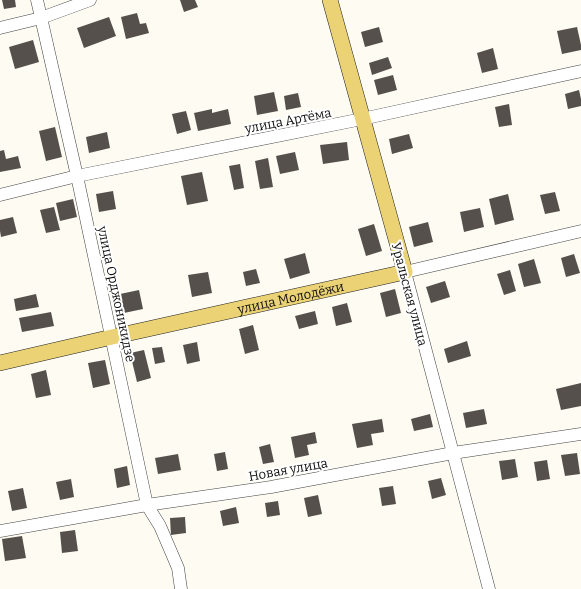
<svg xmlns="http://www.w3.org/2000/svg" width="581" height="589" font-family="Bitter,serif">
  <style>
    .building { fill: #56504c }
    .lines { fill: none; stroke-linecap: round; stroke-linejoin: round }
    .minor-casing { stroke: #424242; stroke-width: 13 }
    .major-casing { stroke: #202020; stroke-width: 16 }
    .minor { stroke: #fff; stroke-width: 12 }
    .major { stroke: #ead275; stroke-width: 15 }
    .labels { text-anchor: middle; stroke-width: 4; stroke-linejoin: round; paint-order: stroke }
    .street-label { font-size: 13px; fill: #0f0f0f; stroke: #fff }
  </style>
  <rect width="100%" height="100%" fill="#fefcf2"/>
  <g class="building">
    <path d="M2,0H15L16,7L4,9Z"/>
    <path d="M180,0H195L198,7L184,12Z"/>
    <path d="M137,13L140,24L146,23L149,33L126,39L121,17Z"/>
    <path d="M109,17L116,36L84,48L77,28Z"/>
    <path d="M379,27L383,42L365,47L361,32Z"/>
    <path d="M577,27L581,45V50L562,54L557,31Z"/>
    <path d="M33,40L39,62L15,69L9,47Z"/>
    <path d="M493,48L498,69L482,73L477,53Z"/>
    <path d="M388,57L392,68L372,75L369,63Z"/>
    <path d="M393,75L397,90L378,95L374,80Z"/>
    <path d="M579,90L581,99V106L568,109L565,94Z"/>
    <path d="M274,92L278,111L257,115L254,96Z"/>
    <path d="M298,93L301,107L286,110L284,96Z"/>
    <path d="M509,104L512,125L499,127L495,107Z"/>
    <path d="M212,109V113L228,109L231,124L198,131L194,113Z"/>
    <path d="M186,111L191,130L177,134L172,114Z"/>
    <path d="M55,127L62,157L46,161L39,131Z"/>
    <path d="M107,132L110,148L89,153L86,137Z"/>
    <path d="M409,134L413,148L392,154L389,139Z"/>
    <path d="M347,142L349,160L323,164L320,145Z"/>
    <path d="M4,150L6,159L18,156L21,168L0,172V151Z"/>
    <path d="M295,152L299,170L280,174L276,156Z"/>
    <path d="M268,158L273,187L260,189L255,161Z"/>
    <path d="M240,164L244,188L234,190L229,166Z"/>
    <path d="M202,172L208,201L187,205L181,176Z"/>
    <path d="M113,191L116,209L99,212L96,194Z"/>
    <path d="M555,192L560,211L545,214L540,195Z"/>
    <path d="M508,194L514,220L495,225L489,199Z"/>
    <path d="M73,199L77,217L60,221L56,203Z"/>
    <path d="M54,207L60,230L46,233L40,210Z"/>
    <path d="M480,208L484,227L464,232L460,212Z"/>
    <path d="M13,217L17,233L1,237L0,231V220Z"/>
    <path d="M428,222L433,242L414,247L409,227Z"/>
    <path d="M374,224L382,251L366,256L358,229Z"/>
    <path d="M305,253L310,273L290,279L284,259Z"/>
    <path d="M574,254L580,273L566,277L561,258Z"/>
    <path d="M534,259L541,283L524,287L518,264Z"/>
    <path d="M256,269L260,283L246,286L243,272Z"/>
    <path d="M510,270L516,291L504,295L497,274Z"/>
    <path d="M208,272L212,293L192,297L188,275Z"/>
    <path d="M445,281L450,297L431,303L426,287Z"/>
    <path d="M395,289L401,313L386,317L380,293Z"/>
    <path d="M139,290L143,309L124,313L120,294Z"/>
    <path d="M36,294L39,307L16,311L14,299Z"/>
    <path d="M347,303L352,322L336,326L332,307Z"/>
    <path d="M315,311L318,324L299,329L295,316Z"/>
    <path d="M51,312L54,326L22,332L19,318Z"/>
    <path d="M253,325L259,350L245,354L239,329Z"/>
    <path d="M467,341L471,356L448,363L444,349Z"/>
    <path d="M197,342L200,361L187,364L183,345Z"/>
    <path d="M162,347L165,362L155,364L152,348Z"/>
    <path d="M144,350L151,378L137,382L130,353Z"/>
    <path d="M105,360L110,384L93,388L88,363Z"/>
    <path d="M46,370L51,395L36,398L31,374Z"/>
    <path d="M581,383V406L561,410L556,389Z"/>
    <path d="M484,409L487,424L466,428L463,413Z"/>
    <path d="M430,414L433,427L414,431L411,419Z"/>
    <path d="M382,419L384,432L371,434L373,445L357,448L352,424Z"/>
    <path d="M315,432L317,443L307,445L309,455L295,458L291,437Z"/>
    <path d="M270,444L274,462L263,464L259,447Z"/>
    <path d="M225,452L228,469L217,471L214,454Z"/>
    <path d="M577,453L580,474L565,476L561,455Z"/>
    <path d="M178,454L181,470L158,474L155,458Z"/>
    <path d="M515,459L518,477L502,480L499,461Z"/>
    <path d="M547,460L550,479L537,481L534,462Z"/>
    <path d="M127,466L130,485L117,488L114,469Z"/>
    <path d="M441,478L446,495L432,499L428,481Z"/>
    <path d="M71,479L74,497L60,500L56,482Z"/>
    <path d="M393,486L396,504L382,506L379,488Z"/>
    <path d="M23,488L27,508L12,511L8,491Z"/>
    <path d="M318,495L322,514L308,517L304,498Z"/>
    <path d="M278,501L280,515L267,517L265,503Z"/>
    <path d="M236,507L239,523L223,526L220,511Z"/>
    <path d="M185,517L186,533L171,535L170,518Z"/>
    <path d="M75,530L78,551L62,553L60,532Z"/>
    <path d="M22,536L26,558L5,561L2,539Z"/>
  </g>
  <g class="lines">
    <defs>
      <g id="minor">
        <path d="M37,0L77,176L147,505L160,526L178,568L181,589"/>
        <path d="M0,28L41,18L90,0"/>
        <path d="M0,195L77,176L362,119L581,71"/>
        <path d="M0,531L147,505L271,487L453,453L581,434"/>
        <path d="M489,589L405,272L581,231"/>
      </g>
      <g id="major">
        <path id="s1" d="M0,363L112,337L405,272L330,0"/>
      </g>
    </defs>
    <use href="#minor" class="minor-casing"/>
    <use href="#major" class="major-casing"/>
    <use href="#minor" class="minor"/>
    <use href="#major" class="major"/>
  </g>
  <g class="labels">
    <g class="street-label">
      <text transform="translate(288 120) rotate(-11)" y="5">улица Артёма</text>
      <text transform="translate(117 294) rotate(78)" y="5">улица Орджоникидзе</text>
      <text transform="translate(410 294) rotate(75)" y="5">Уральская улица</text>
      <text dy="5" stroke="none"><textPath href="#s1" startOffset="298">улица Молодёжи</textPath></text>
      <text transform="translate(288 469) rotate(-10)" y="5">Новая улица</text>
    </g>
  </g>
</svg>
